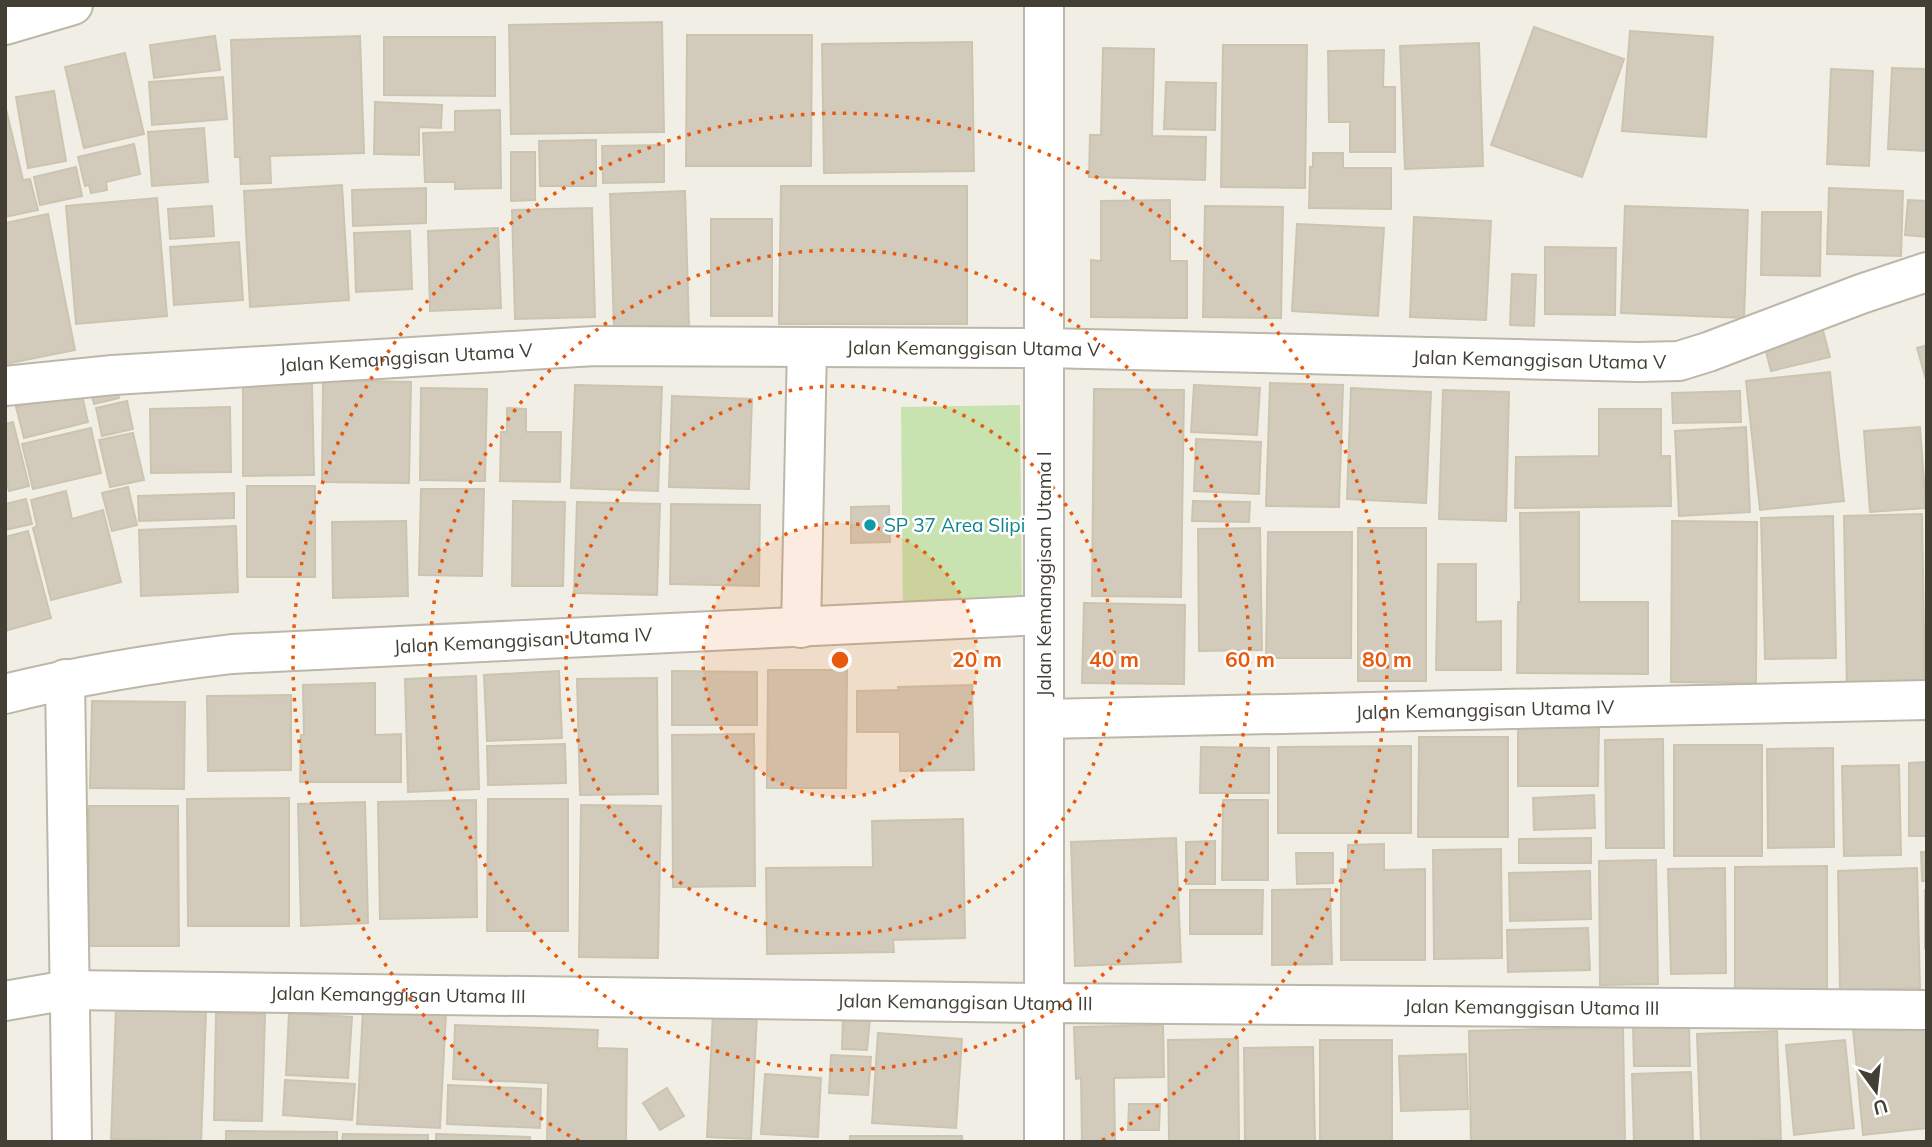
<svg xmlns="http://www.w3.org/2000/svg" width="1932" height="1147" font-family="Mulish,sans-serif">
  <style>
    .green { fill: #c8e3b0 }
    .building { fill: #d2cbbb; stroke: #ccc4af; stroke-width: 2 }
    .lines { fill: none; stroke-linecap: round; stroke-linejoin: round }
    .street-casing { stroke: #bcb7a9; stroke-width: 42 }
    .street { stroke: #fff; stroke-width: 38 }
    .ring { fill: none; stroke: #e8590c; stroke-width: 3.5; stroke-dasharray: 3.5 7 }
    .culture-dot { fill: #0f9aa8; stroke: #fff; stroke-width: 2.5 }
    .labels { text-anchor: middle; stroke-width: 5; stroke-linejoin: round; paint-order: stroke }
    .street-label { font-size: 19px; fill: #433f35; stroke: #fff }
    .culture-label { font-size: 19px; fill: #0d838f; stroke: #fff; text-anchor: start }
    .centre { fill: #e8590c; stroke: #fff; stroke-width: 3.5 }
    .ring-label { font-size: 21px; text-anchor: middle; font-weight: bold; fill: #e8590c; stroke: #fff; stroke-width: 5; stroke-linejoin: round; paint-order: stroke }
  </style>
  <rect width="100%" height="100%" fill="#f1efe5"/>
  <path class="green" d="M1020,405L1022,616L903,617L901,407Z"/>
  <g class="building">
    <path d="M662,22L664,132L511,134L509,25Z"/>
    <path d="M1534,27L1624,59L1582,177L1491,145Z"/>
    <path d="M1630,31L1713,37L1706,137L1622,131Z"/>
    <path d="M687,35H812L811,166H686Z"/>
    <path d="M215,36L220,70L154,78L150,45Z"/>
    <path d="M360,36L364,153L270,156L271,183L241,184L240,157H235L231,40Z"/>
    <path d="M384,37H495V96L384,95Z"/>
    <path d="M972,42L974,171L824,173L822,44Z"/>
    <path d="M1479,43L1483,166L1405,169L1400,46Z"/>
    <path d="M1223,45H1307L1305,188L1221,187Z"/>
    <path d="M1103,48L1154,49L1152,136L1206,137L1205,180L1089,177L1090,135H1101Z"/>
    <path d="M1384,50L1383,87H1395V152H1350V122H1329L1328,51Z"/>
    <path d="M125,53L144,134L84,148L65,67Z"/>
    <path d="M1892,68L1927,69V151L1888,149Z"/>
    <path d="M1831,69L1873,71L1869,166L1827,164Z"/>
    <path d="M223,77L227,119L152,125L149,82Z"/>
    <path d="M1166,82L1216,83L1215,130L1164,129Z"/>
    <path d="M54,91L66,161L28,168L16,97Z"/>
    <path d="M375,102L442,105L441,128L419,127V155L374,154Z"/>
    <path d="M5,105L23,180L30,179L38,210L5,217Z"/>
    <path d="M500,110L501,188L455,189V182H425L423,133L455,132V111Z"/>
    <path d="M204,128L208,182L152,186L148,132Z"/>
    <path d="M596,140V186H540L539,141Z"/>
    <path d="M134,144L140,174L106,182L107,190L91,193L89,185L85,186L78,157Z"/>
    <path d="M664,145V182L603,183L602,146Z"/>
    <path d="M511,152H535V200L511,201Z"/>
    <path d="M1313,153H1343V168H1391V209L1309,208L1310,167H1313Z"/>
    <path d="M76,167L82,196L40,205L34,177Z"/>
    <path d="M342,185L349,300L250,307L244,191Z"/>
    <path d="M781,186H967V324H779Z"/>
    <path d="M426,188V223L353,226L352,190Z"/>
    <path d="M1829,188L1903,191L1901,256L1827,254Z"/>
    <path d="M685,191L689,328L614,330L610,194Z"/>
    <path d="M157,198L167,316L76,324L66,206Z"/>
    <path d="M1170,200V261H1187V318L1091,317V260L1101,261V201Z"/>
    <path d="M1908,200L1927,201V237L1905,235Z"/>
    <path d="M212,206L214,236L170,239L168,209Z"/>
    <path d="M1205,206L1283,207L1281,318L1203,317Z"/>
    <path d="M1625,206L1748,210L1744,318L1621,313Z"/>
    <path d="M592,208L595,317L515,319L512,210Z"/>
    <path d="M1762,212H1821L1820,276L1761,275Z"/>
    <path d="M48,214L75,350L5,364V223Z"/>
    <path d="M1414,217L1491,221L1486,320L1410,317Z"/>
    <rect x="711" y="219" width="61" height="97"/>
    <path d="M1297,224L1384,228L1378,316L1292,311Z"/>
    <path d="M498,228L501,308L430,311L428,231Z"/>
    <path d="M410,231L412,289L356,292L354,233Z"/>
    <path d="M239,242L243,300L174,305L170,247Z"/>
    <path d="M1545,247L1616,248L1615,315L1545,314Z"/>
    <path d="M1512,274L1536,275L1534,326L1510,325Z"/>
    <path d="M1822,327L1830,357L1771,371L1763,340Z"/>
    <path d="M1927,345V383L1917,348Z"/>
    <path d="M1830,372L1844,501L1760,510L1746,381Z"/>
    <path d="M115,379L119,398L94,404L89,386Z"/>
    <path d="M323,380L411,382L409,483L322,482Z"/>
    <path d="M312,383L314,475L243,476V384Z"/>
    <path d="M1270,383L1343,385L1339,507L1266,506Z"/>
    <path d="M575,385L662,387L658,491L571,488Z"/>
    <path d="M1194,385L1260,388L1257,435L1191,432Z"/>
    <path d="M421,388L487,389L485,481L420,480Z"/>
    <path d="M1351,388L1431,392L1426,503L1347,499Z"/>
    <path d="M1094,389L1184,390L1181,597L1092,596Z"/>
    <path d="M1443,390L1509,392L1506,521L1439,519Z"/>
    <path d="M81,391L88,422L24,438L16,407Z"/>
    <path d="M1740,391L1741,422L1673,423L1672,393Z"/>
    <path d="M672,396L752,399L749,489L669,487Z"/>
    <path d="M127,401L133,429L102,436L96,408Z"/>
    <path d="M230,407L231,472L151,473L150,409Z"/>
    <path d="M507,408L526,409V432H561L560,482L500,481L501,432H507Z"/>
    <path d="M1599,409H1661V456H1670L1671,506L1515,508L1516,457L1599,456Z"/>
    <path d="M13,422L29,486L9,491L5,476V424Z"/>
    <path d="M1746,427L1750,512L1679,516L1675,431Z"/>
    <path d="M1920,427L1926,508L1870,512L1864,431Z"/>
    <path d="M91,428L101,473L33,489L22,444Z"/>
    <path d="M133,433L144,480L110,487L99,440Z"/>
    <path d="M1196,439L1261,442L1259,494L1194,491Z"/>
    <rect x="247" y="486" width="68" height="91"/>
    <path d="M128,487L137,525L112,531L102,493Z"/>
    <path d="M421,489H484L482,576L419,575Z"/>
    <path d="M66,491L72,519L103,510L121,582L51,600L33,528L37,526L31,500Z"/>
    <path d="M234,493V518L139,521L138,496Z"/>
    <path d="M26,499L32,524L5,530V504Z"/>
    <path d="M513,501L565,502L563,586H512Z"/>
    <path d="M1193,501L1250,502L1249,522L1192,521Z"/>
    <path d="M577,502L660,504L657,595L574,593Z"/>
    <path d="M671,504L760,505L759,586L670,584Z"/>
    <path d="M889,506L890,542L851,543V507Z"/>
    <path d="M1579,512V602H1648V674L1517,673L1518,602H1521L1520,513Z"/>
    <path d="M1922,514L1925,692L1847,694L1844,516Z"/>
    <path d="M1833,516L1836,658L1765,659L1761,518Z"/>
    <path d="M406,521L408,596L333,598L332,522Z"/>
    <path d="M1672,521L1757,522L1756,683L1671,682Z"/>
    <path d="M236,526L238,592L141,596L139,530Z"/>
    <path d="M1260,528L1262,650L1199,651L1198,529Z"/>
    <rect x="1358" y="528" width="68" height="153"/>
    <path d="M28,531L51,618L5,631V537Z"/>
    <path d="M1268,532H1352L1351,658H1266Z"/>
    <path d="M1438,564H1476V622L1501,621V670H1436Z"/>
    <path d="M1084,603L1185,605L1184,684L1082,683Z"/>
    <path d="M768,670H847L846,788H767Z"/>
    <path d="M559,671L562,738L487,741L484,675Z"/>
    <path d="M672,671L757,672V725H672Z"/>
    <path d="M476,676L479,789L408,792L405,679Z"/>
    <path d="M657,678L658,794L580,795L577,679Z"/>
    <path d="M375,683V735L401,734V782H300L301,735H304L303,685Z"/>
    <path d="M972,685L974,770L900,771V732H857V691L899,690L898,687Z"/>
    <path d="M291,695V770L208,771L207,696Z"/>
    <path d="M92,701L185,702L184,789L90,788Z"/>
    <path d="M1518,723H1599L1598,786H1518Z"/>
    <path d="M754,734L755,886L673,887L672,735Z"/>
    <path d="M1419,737H1508V837H1418Z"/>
    <path d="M1663,739L1664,848H1606L1605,740Z"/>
    <path d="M565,744L566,783L488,785L487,746Z"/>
    <rect x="1674" y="745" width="88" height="111"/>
    <path d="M1411,746V833H1278V747Z"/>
    <path d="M1201,747L1269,748V793H1200Z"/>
    <path d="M1833,748L1834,847L1768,848L1767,749Z"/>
    <path d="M1927,762V836H1909V763Z"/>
    <path d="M1899,765L1901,855L1844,856L1842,766Z"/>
    <path d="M1594,795L1595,828L1534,830L1533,798Z"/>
    <path d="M289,798V926H188L187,799Z"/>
    <path d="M488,799H568V931H487Z"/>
    <path d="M476,800L477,917L380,919L378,802Z"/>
    <path d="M1223,800H1268V880H1222Z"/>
    <path d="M365,802L368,923L301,926L298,804Z"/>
    <path d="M581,805L661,806L658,958L579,957Z"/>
    <path d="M89,806H178L179,946H89Z"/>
    <path d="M963,819L965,938L893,940L894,952L767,954L766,868L873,867L872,821Z"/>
    <path d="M1176,838L1181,962L1075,966L1071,842Z"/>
    <path d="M1591,838V863H1519V839Z"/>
    <path d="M1215,841V884H1186V842Z"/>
    <path d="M1384,844V870L1425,869V960H1341V869H1348V845Z"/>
    <path d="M1501,849L1502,958L1434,959L1433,850Z"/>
    <path d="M1921,852H1927V881H1922Z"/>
    <path d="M1296,853H1333V883L1297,884Z"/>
    <path d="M1656,860L1658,984L1600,985L1599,861Z"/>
    <path d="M1827,866V994H1735V867Z"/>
    <path d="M1725,868L1726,973L1671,974L1668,869Z"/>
    <path d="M1917,868L1920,988L1840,990L1838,871Z"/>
    <path d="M1590,871L1591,919L1510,921L1509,873Z"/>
    <path d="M1330,889L1332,964L1272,965V890Z"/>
    <path d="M1190,890H1263L1262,934H1190Z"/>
    <rect x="1925" y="890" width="2" height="58"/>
    <path d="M1588,928L1590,970L1508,972L1507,930Z"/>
    <path d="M116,1009L206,1012L201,1142L111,1139Z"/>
    <path d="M363,1009L446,1013L440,1128L357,1124Z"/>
    <path d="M216,1013L265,1014L262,1121L214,1120Z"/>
    <path d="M289,1013L352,1017L348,1078L286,1075Z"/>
    <path d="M713,1013L757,1015L751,1139L707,1137Z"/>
    <path d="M843,1017L870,1018L867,1050L842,1049Z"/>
    <path d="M1927,1021V1128L1863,1135L1853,1028Z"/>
    <path d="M455,1025L598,1030L597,1048L627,1049L626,1142H547L548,1083L453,1079Z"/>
    <path d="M1163,1025L1164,1077L1114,1078L1115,1142H1082L1081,1078L1076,1079L1074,1027Z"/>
    <path d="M1633,1026H1689L1690,1066H1634Z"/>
    <path d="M1623,1027L1625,1142H1471L1469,1031Z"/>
    <path d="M1777,1031L1781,1140L1701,1142L1697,1034Z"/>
    <path d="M878,1033L962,1039L956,1128L872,1123Z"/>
    <path d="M1238,1039L1239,1142H1169L1168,1040Z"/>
    <rect x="1320" y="1040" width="72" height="102"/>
    <path d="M1845,1040L1854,1128L1794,1135L1786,1045Z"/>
    <path d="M1313,1047L1315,1142H1245L1244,1048Z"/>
    <path d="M1466,1054L1468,1109L1401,1111L1399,1056Z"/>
    <path d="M831,1055L871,1057L868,1095L829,1093Z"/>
    <path d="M1691,1072L1693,1142H1634L1632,1074Z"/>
    <path d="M765,1074L821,1078L818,1137L761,1134Z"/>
    <path d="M285,1080L355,1084L352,1120L283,1115Z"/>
    <path d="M448,1085L541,1089L540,1128L447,1124Z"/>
    <path d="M667,1088L684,1116L660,1130L643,1103Z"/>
    <path d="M1129,1104H1160L1159,1130H1128Z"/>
    <path d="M226,1131L337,1132V1142H226Z"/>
    <path d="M343,1134L428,1135V1142H342Z"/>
    <path d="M436,1134L530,1137V1142H436Z"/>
    <rect x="850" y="1136" width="112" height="6"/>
  </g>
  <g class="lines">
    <defs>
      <g id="street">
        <path d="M1044,5V1142"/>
        <path d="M5,25L73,5"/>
        <path id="s1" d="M5,386L113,375L595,346L1044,348L1639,362L1679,361L1708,352L1861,294L1927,272"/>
        <path d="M801,628L807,347"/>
        <path d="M65,679L72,1142"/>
        <path id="s2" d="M5,694C80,675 155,663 232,654L1044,615"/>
        <path id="s3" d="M1044,719L1927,700"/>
        <path id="s4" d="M5,1001L68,990L1044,1003L1927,1010"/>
      </g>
    </defs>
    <use href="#street" class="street-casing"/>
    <use href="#street" class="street"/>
  </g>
  <circle cx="840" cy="660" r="137" fill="#e8590c" fill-opacity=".12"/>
  <g class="ring">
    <circle cx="840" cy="660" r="137"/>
    <circle cx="840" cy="660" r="274"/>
    <circle cx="840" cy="660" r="410"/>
    <path d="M579 1141A547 547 0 1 1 1101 1141"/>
  </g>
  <circle class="culture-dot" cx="870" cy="525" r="7"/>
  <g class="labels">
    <g class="street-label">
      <text dy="7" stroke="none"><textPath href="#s1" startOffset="970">Jalan Kemanggisan Utama V</textPath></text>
      <text dy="7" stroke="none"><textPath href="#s1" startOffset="402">Jalan Kemanggisan Utama V</textPath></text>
      <text dy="7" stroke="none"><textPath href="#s1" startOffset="1536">Jalan Kemanggisan Utama V</textPath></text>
      <text transform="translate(1044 574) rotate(-90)" y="7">Jalan Kemanggisan Utama I</text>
      <text dy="7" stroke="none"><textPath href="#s2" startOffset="522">Jalan Kemanggisan Utama IV</textPath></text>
      <text dy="7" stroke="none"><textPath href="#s3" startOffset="441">Jalan Kemanggisan Utama IV</textPath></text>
      <text dy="7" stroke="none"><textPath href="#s4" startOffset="394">Jalan Kemanggisan Utama III</textPath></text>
      <text dy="7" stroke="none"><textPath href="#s4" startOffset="961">Jalan Kemanggisan Utama III</textPath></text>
      <text dy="7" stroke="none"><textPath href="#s4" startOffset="1528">Jalan Kemanggisan Utama III</textPath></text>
    </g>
    <g class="culture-label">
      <text x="884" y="532">SP 37 Area Slipi</text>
    </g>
  </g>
  <circle cx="840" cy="660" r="10" class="centre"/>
  <g class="ring-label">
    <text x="977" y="667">20 m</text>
    <text x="1114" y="667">40 m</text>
    <text x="1250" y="667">60 m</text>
    <text x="1387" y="667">80 m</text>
  </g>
  <rect width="1932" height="1147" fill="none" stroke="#433f35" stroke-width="14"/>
  <g transform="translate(1876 1091) rotate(165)" stroke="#ffffff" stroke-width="5" paint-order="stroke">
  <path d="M0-5L12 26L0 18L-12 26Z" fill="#433f35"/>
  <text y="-10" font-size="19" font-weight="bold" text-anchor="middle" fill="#433f35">U</text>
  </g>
</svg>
